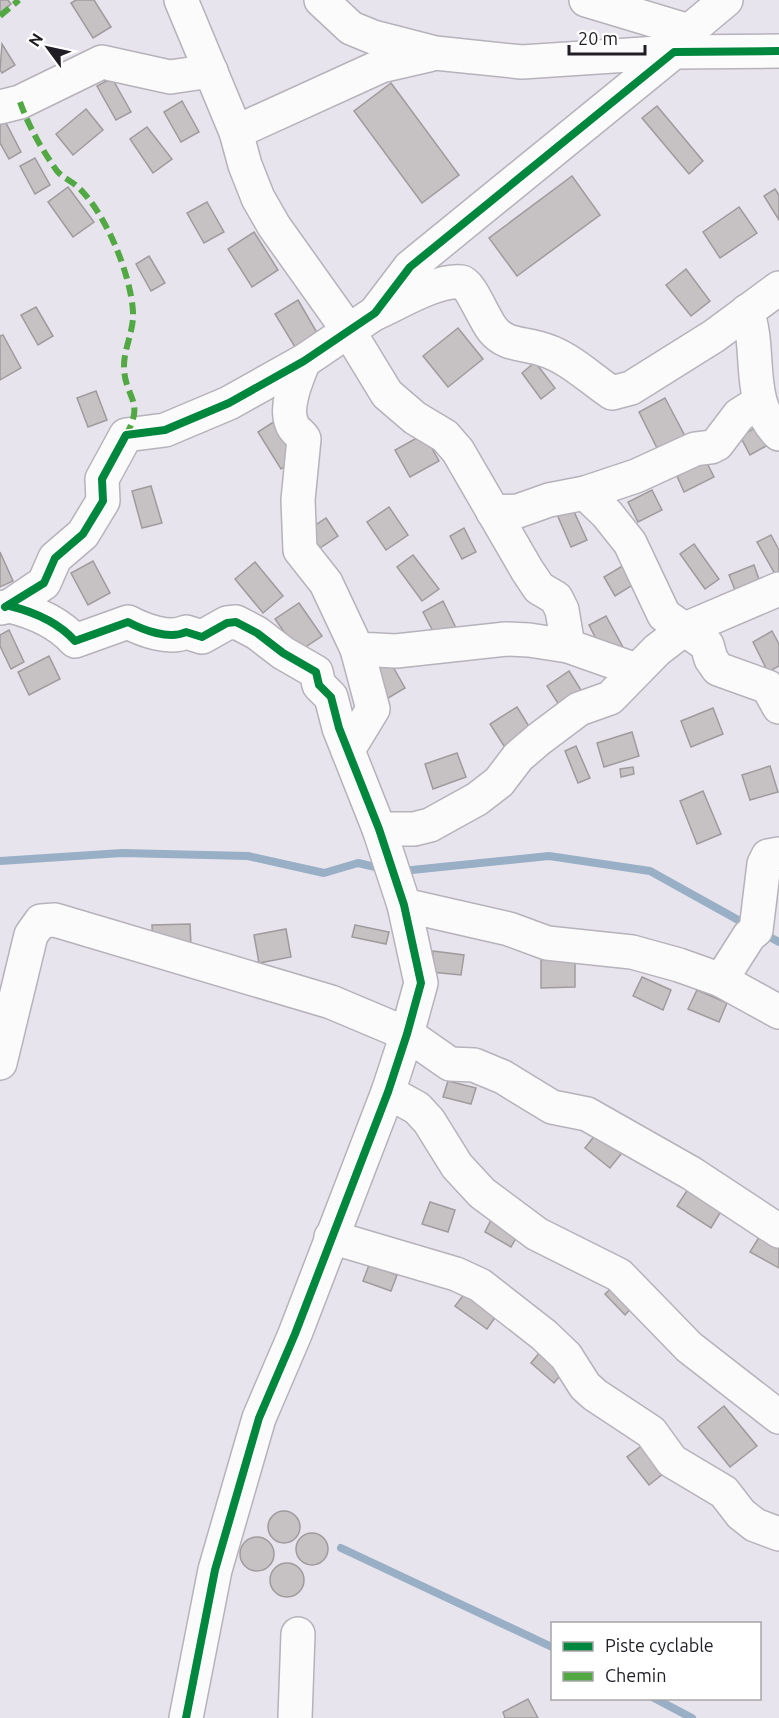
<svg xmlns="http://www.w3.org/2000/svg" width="779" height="1718" font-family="Ubuntu,sans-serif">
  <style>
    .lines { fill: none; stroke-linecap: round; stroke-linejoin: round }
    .stream { stroke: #98afc5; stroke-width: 8 }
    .building { fill: #c6c2c4; stroke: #9f9b9d; stroke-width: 1.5 }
    .minor-casing { stroke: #b6b2ba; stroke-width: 36 }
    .minor { stroke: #fcfbfc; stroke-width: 33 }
    .quiet { stroke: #52a944; stroke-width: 6; stroke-dasharray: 12 6; stroke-linecap: butt }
    .cycleway-casing { stroke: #fff; stroke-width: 11 }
    .cycleway { stroke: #00873e; stroke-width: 8 }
  </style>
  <rect width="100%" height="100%" fill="#e8e4ee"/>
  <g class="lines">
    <g class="stream">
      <path d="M0,861L122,853L248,856L324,873L358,863L384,869"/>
      <path d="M402,871L549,856L650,871L749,926"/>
      <path d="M762,933L779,942"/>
      <path d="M341,1548L552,1647"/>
      <path d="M654,1698L692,1718"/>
    </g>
  </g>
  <g class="building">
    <path d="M0,0H8L11,4L0,13Z"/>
    <path d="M76,0H94L111,27L93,38L71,3Z"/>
    <path d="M2,44L15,65L2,73L0,70Z"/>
    <path d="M112,78L131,112L116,120L97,86Z"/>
    <path d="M391,83L459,175L422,203L354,111Z"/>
    <path d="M182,101L199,132L181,142L164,112Z"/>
    <path d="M657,106L703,161L689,174L642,118Z"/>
    <path d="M86,109L103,130L73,155L56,134Z"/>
    <path d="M5,121L21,152L9,159L0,143V124Z"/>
    <path d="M147,127L172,159L153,173L130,139Z"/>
    <path d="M35,158L50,185L35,194L20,166Z"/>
    <path d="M572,176L600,215L517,276L489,238Z"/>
    <path d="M68,187L94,222L73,237L48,202Z"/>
    <path d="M775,189L779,195V220L764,196Z"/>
    <path d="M207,202L224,232L204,243L187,213Z"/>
    <path d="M739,207L757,233L720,258L703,232Z"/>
    <path d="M254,232L278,270L252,287L228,249Z"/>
    <path d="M149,256L165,283L151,291L136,264Z"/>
    <path d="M686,269L710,301L691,316L666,285Z"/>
    <path d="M298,300L323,343L301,357L275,314Z"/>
    <path d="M36,307L53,336L38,345L21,315Z"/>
    <path d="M458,328L483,359L448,387L423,356Z"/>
    <path d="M3,335L21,368L0,380V336Z"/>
    <path d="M535,362L555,388L541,399L522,373Z"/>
    <path d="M96,391L107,420L88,427L77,398Z"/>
    <path d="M665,398L685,436L658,450L639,412Z"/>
    <path d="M278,419L301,456L281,469L258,432Z"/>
    <path d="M765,423L775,441L750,455L740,436Z"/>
    <path d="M424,434L439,461L410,477L395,450Z"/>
    <path d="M706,461L714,477L684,492L677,476Z"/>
    <path d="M151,486L162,523L142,528L132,491Z"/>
    <path d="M652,490L662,510L638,522L628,502Z"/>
    <path d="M571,505L587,540L571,547L556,512Z"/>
    <path d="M389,507L408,535L386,550L367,522Z"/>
    <path d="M326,518L338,536L320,548L308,530Z"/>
    <path d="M464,528L476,552L462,559L450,536Z"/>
    <path d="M771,535L779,550V572L775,574L757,542Z"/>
    <path d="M694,544L719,579L705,589L680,554Z"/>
    <path d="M0,552L13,581L0,587Z"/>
    <path d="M413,555L439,589L422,601L397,567Z"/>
    <path d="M634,559L644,578L615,596L604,577Z"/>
    <path d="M93,561L110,593L88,605L71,573Z"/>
    <path d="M255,562L283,596L263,613L235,579Z"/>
    <path d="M754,565L761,585L737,595L729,575Z"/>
    <path d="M443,601L456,628L437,639L423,612Z"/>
    <path d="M299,603L322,636L298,652L275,619Z"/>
    <path d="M606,616L624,649L606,658L589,625Z"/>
    <path d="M9,630L24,662L11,669L0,646V635Z"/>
    <path d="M772,631L779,644V666L768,672L753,642Z"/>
    <path d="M49,656L60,679L29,695L18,672Z"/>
    <path d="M388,658L405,688L385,700L368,669Z"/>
    <path d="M569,671L581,690L559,705L547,686Z"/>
    <path d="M517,707L530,728L504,746L490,724Z"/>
    <path d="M713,708L723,734L691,747L681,721Z"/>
    <path d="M632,732L639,756L604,767L597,743Z"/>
    <path d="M576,746L590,778L578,783L565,751Z"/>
    <path d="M457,753L466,777L433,789L425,764Z"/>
    <path d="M770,766L778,792L750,800L742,775Z"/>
    <path d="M633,767L634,774L621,777L620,769Z"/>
    <path d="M703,791L721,834L697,844L680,801Z"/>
    <path d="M190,924L191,946L153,948L152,925Z"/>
    <path d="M355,925L389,932L386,944L352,937Z"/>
    <path d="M286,929L291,957L259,963L254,935Z"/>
    <path d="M433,951L464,955L461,975L431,972Z"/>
    <path d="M575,958V987L541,988V959Z"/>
    <path d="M642,977L671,990L663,1010L633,996Z"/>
    <path d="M697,990L727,1003L719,1022L688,1009Z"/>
    <path d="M448,1081L476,1088L471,1104L443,1097Z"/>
    <path d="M599,1130L625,1149L610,1168L585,1148Z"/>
    <path d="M690,1186L723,1208L711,1228L677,1206Z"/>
    <path d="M430,1202L455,1210L448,1232L422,1224Z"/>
    <path d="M493,1216L520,1231L511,1247L485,1232Z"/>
    <path d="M761,1234L779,1243V1268L750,1252Z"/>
    <path d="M369,1265L397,1275L391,1291L363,1281Z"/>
    <path d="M618,1282L637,1302L625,1315L605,1294Z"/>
    <path d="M468,1289L499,1312L487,1329L455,1306Z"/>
    <path d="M545,1346L568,1366L554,1383L531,1363Z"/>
    <path d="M724,1406L757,1446L730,1467L698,1427Z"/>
    <path d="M648,1441L669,1469L649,1485L627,1457Z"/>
    <circle cx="284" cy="1527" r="16"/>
    <circle cx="312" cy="1549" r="16"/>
    <circle cx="257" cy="1554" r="17"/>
    <circle cx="287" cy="1580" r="17"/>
    <path d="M528,1699L538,1718H505L503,1712Z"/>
  </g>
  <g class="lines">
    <defs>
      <g id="minor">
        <path d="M181,0L236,132L245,165L258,198L274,226L348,330L387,394L415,418L445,436L458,451L527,570L539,588L556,598L562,610L568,646"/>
        <path d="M321,0L351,28L373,37L435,53L522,62L674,52L689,31L726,0"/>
        <path d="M586,0L689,31"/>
        <path d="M0,107L20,102L102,62L170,77L211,71"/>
        <path d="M236,132L381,66L429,55"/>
        <path d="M747,311C762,352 745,401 779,434"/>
        <path d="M376,313C399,303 437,279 462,282C470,283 485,321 493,330C505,345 521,343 538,348C567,355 588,377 612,393L631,388L714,336L779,288"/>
        <path d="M304,361C297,378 284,406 292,424C294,431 301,433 304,439L298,500L300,550L326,583L357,649L396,651L506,639L529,640L568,646L636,670"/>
        <path d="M585,493L607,514L630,543L664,615L707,645L711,659L718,669L768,687L779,707"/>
        <path d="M493,512L518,511L549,500L585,493L636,476L695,449L711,447L717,444L739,415L758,403"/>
        <path d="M10,606C34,612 58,622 75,641L128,622C143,630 169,640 186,632L202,637L227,623L236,622L257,633L283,653L316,672L319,685L331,697L339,728L379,829L404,905L421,983L407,1034L388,1092L295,1334L259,1418L215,1570L186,1718"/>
        <path d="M0,608L10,606L44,583L55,558L83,534L103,501L102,479L126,435L165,430L229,403L304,361L375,313L410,267L674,52L779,51"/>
        <path d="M348,750L373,709L357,649"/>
        <path d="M379,829H414L430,825L477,799L499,782L518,757L539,739L579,709L610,698L657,650L683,630L779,589"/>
        <path d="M404,905L509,929L547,943L632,952L679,965L721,980L779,1012"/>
        <path d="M721,980L749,936L756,930L764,864L768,856L779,854"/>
        <path d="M0,1063L31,935L41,921L55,920L331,1002L407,1034L450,1064L474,1065L503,1077L552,1107L587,1114L691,1173L779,1231"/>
        <path d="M388,1092L417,1108L429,1121L457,1166L482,1193L537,1234L619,1275L689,1347L779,1417"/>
        <path d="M331,1237L456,1274L480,1285L544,1335L566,1356L585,1386L595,1395L651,1432L672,1461L724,1492L741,1514L755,1525L779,1534"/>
        <path d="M295,1718L298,1634"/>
      </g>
    </defs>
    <use href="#minor" class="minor-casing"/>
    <use href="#minor" class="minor"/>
    <g class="quiet">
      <path d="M0,16L19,0"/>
      <path d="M20,102C29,127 42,150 57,171C63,178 72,181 79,188C106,214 131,275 133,312C134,331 124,348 124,366C124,398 146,400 126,435"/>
    </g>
    <defs>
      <g id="cycleway">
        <path d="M10,606C34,612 58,622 75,641L128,622C143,630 169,640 186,632L202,637L227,623L236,622L257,633L283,653L316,672L319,685L331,697L339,728L379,829L404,905L421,983L407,1034L388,1092L295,1334L259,1418L215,1570L186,1718"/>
        <path d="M5,607L44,583L55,558L83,534L103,501L102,479L126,435L165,430L229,403L304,361L375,313L410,267L674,52L779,51"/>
      </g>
    </defs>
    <use href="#cycleway" class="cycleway-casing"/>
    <use href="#cycleway" class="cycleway"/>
  </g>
  <rect x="551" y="1622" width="210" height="78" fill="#ffffff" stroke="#a6a5a7" stroke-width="1.5"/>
  <rect x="563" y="1642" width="30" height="9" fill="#00873e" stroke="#a6a5a7" stroke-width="1.5"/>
  <text x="605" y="1652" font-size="18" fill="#201d24">Piste cyclable</text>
  <rect x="563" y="1672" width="30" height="9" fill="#52a944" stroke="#a6a5a7" stroke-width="1.5"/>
  <text x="605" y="1682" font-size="18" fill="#201d24">Chemin</text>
  <g transform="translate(48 48) rotate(303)" stroke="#ffffff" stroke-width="4.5" paint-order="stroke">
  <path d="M0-4.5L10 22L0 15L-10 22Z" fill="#201d24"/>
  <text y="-9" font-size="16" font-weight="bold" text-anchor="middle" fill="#201d24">N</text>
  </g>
  <path d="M569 45v9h76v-9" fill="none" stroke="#201d24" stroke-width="3"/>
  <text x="578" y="45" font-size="18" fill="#201d24" stroke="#ffffff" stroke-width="4.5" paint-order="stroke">20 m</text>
</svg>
